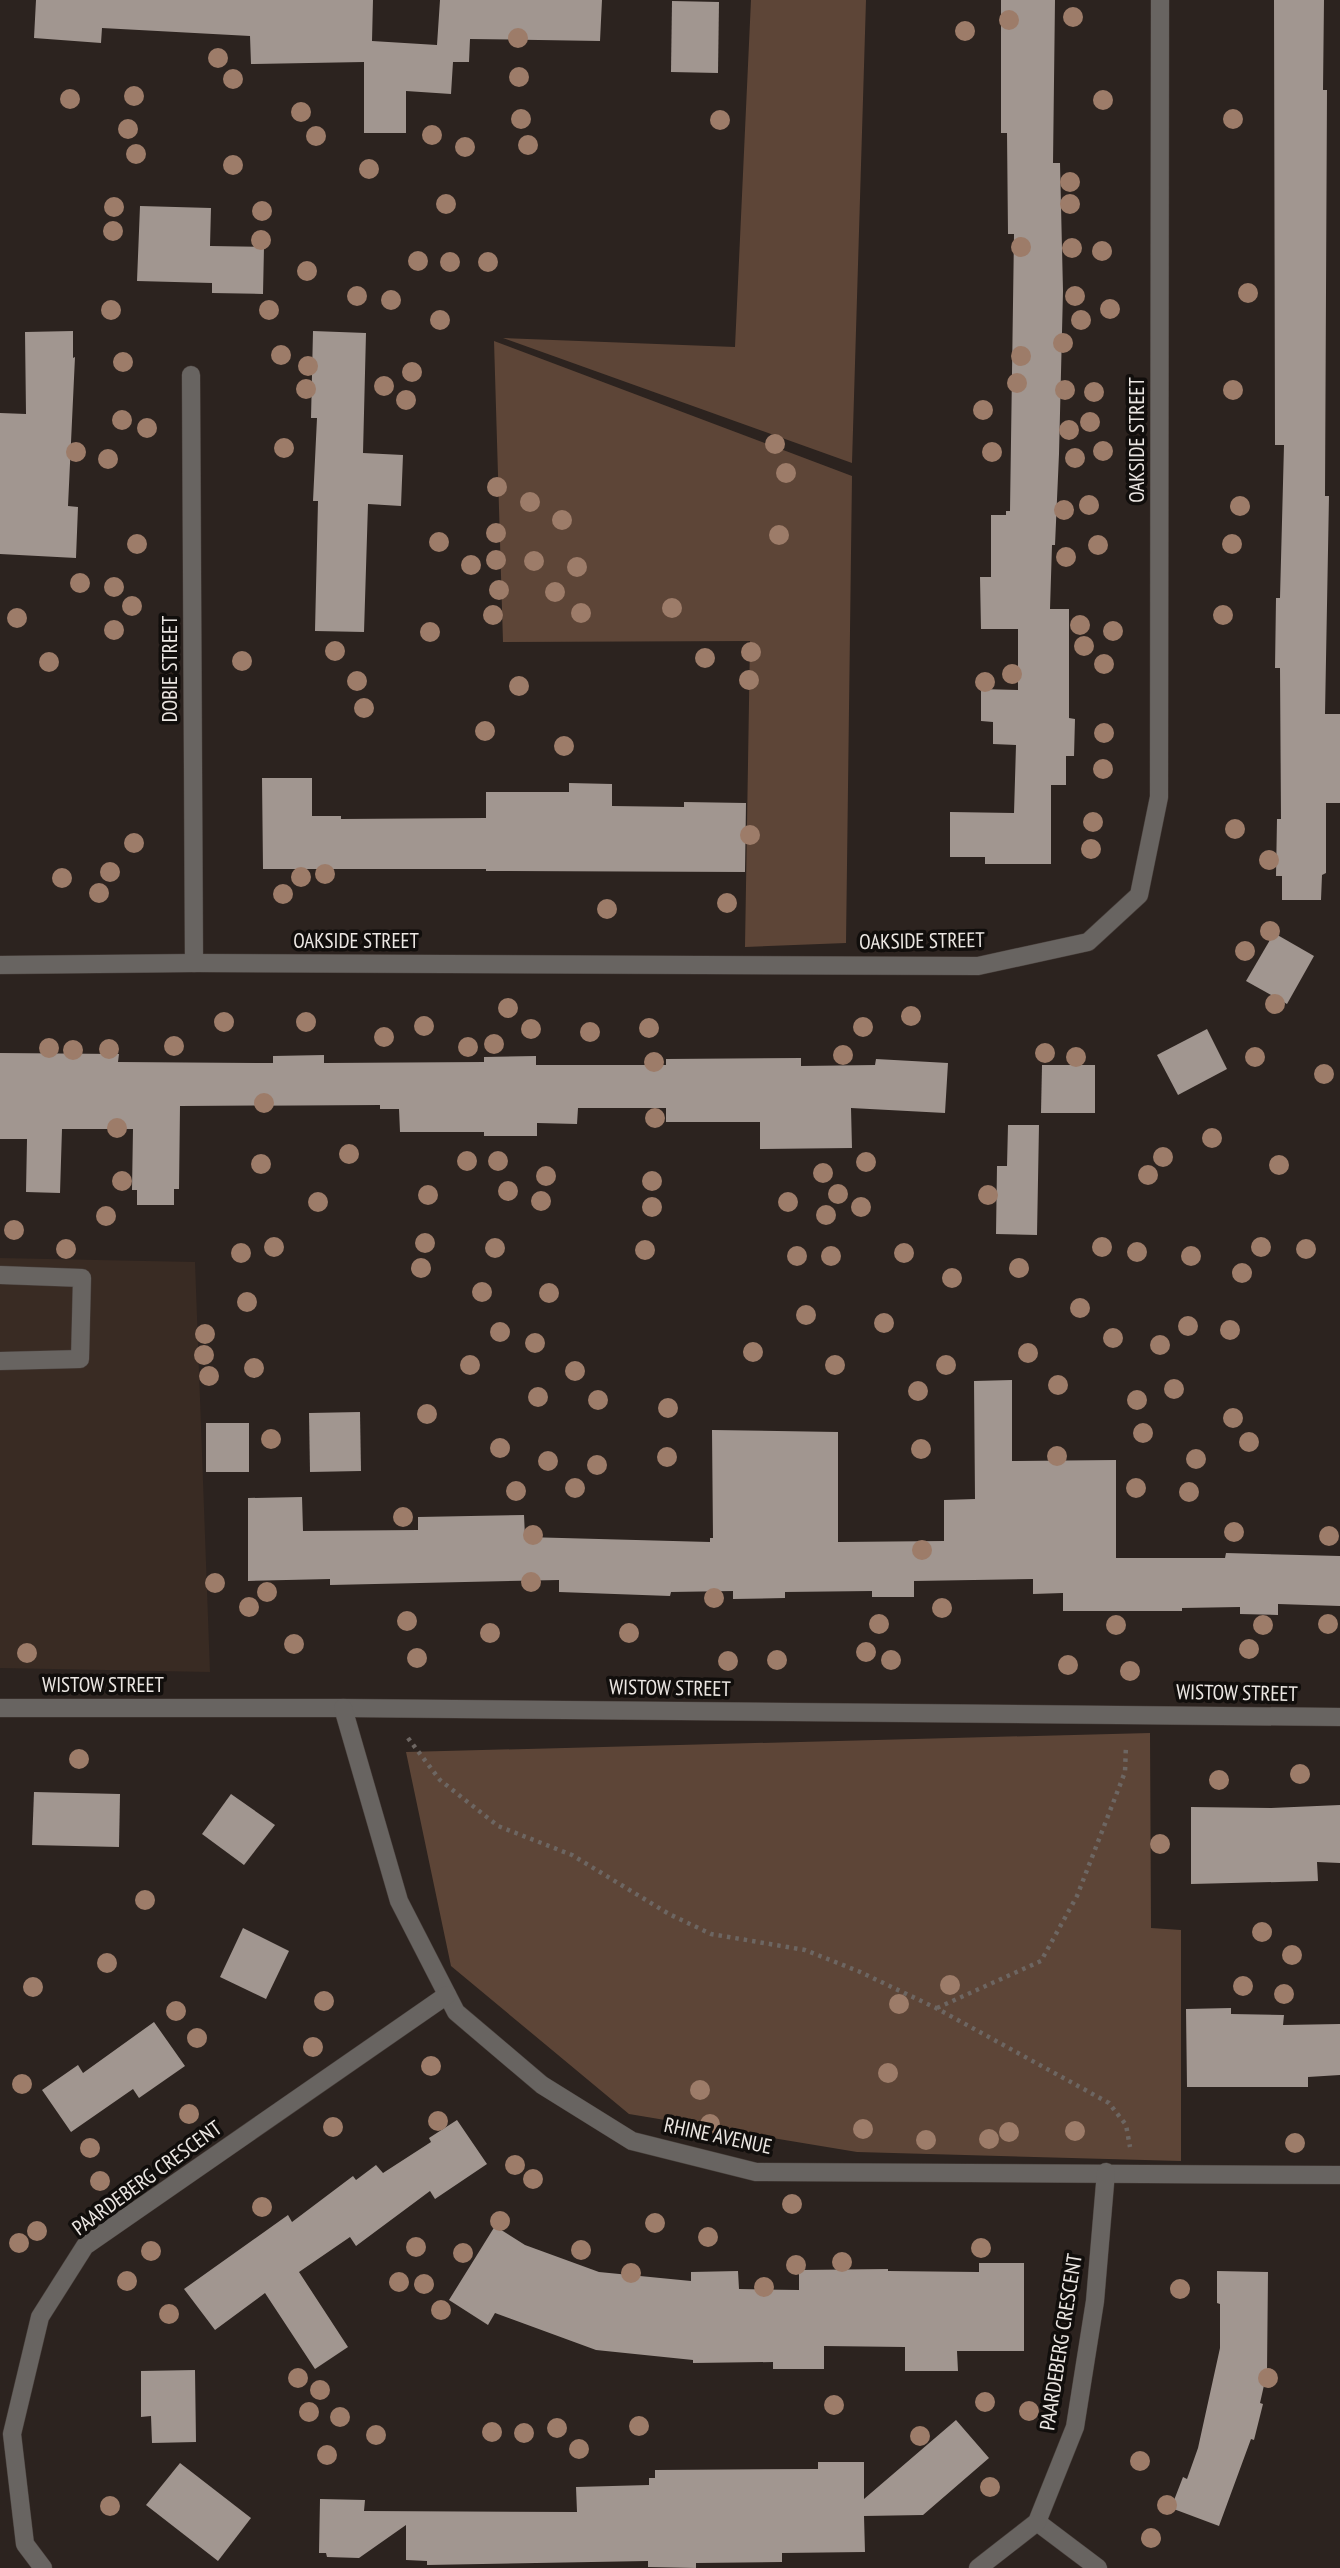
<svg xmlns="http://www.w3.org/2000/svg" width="1340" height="2568" font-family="'PT Sans Narrow',sans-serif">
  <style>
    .built { fill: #392b23 }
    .green { fill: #5d4537 }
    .building { fill: #a19690 }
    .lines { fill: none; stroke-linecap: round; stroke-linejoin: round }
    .minor-casing { stroke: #473e3a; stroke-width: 19 }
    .path { stroke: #6d6662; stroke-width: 4.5; stroke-dasharray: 3.5 5; stroke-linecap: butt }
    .minor { stroke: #686461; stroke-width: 18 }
    .tree { fill: #9d7c69 }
    .labels { text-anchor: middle; stroke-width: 7; stroke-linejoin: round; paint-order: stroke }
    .street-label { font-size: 21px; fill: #ece7e3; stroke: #110e0c }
  </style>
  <rect width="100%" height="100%" fill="#2c231f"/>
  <path class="built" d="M0,1258L195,1262L210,1672L0,1668Z"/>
  <g class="green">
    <path d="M751,0H866L852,463L503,338L735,347Z"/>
    <path d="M494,341L852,476L846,943L745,947L750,641L503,642Z"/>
    <path d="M1150,1733L1151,1928L1181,1930V2161L857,2152L629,2114L451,1966L406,1752Z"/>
  </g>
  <g class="building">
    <path d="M36,0H373L372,41L437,45L440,0H602L600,41L470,39L469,62H453L451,94L406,91V133H364V62L251,64L250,36L102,28L101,43L34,38Z"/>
    <path d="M1001,0H1055L1053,163H1060L1063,291L1059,454L1055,545H1052L1050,609H1069V718L1075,719L1074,756H1066V785H1051V864H985V857H950V812L1014,813L1016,745L993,744V722L981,721V689L1018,690V629H981L980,577H991V515H1006V511H1010L1014,234H1008L1007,133H1001Z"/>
    <path d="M1274,0H1324L1323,90H1327L1325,496H1329L1325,714H1340V803H1326V873L1322,875L1321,900H1282V876H1276L1277,819H1281L1280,668H1275L1276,598H1280L1284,445H1275Z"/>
    <path d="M672,1L719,2L718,73L671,72Z"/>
    <path d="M140,206L211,208L210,246L264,247L263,294L212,293V283L137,281Z"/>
    <path d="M73,331V358L75,357L68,506L78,507L76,558L0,554V413L26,414L25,332Z"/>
    <path d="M313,331L366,333L363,453L403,455L401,506L368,504L364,632L315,631L318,501H313L317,418H311Z"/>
    <path d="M262,778H312V816H341V819L486,818V792H569V783L612,784V806L684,807V802L746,803L745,872L486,871V869H263Z"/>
    <path d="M1274,933L1314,956L1287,1004L1246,981Z"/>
    <path d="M1207,1029L1227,1069L1178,1095L1157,1055Z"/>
    <path d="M0,1053L119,1054L118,1062L273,1063V1056L324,1055V1063L484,1062V1057L536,1056V1065H666V1059L801,1058V1066L875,1065L876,1059L948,1063L945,1113L851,1108L852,1148L760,1149V1122H666V1108H578L577,1124L537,1123V1136H484V1132H400L399,1109H380V1105L180,1106L179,1189H174V1205H137V1190H132L133,1129H62L60,1193L26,1192L27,1139H0Z"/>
    <path d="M1042,1065H1095V1113H1041Z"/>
    <path d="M1008,1125H1039L1037,1235L996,1234L997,1166H1007Z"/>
    <path d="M1012,1380V1461L1116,1460V1558H1225L1226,1553L1340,1556V1606L1278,1604V1615L1240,1614V1607L1182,1608V1611H1063V1593L1033,1594V1579L914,1581V1597H872V1591L785,1592V1598L733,1599V1591L671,1592L670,1596L559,1592V1580L330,1585V1579L248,1581V1498L302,1497L303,1531L418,1530V1517L524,1515L525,1537L710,1542V1538H713L712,1430L838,1432V1542L944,1541V1500L975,1499L974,1381Z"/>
    <path d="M360,1412L361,1471L310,1472L309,1413Z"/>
    <rect x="206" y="1423" width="43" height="49"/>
    <path d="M34,1792L120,1794L119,1847L32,1845Z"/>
    <path d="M231,1794L275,1825L244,1865L202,1834Z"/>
    <path d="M1340,1805V1863L1317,1862L1318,1881L1191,1884V1807L1271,1808Z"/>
    <path d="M243,1928L289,1951L266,1999L220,1977Z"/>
    <path d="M1231,2008V2014L1284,2015L1283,2025L1340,2024V2075L1308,2077V2087H1187L1186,2009Z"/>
    <path d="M154,2022L185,2066L139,2098L133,2089L71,2132L42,2090L78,2065L83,2073Z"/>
    <path d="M457,2120L487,2164L435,2199L430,2191L356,2246L350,2237L299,2272L348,2347L315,2369L265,2293L215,2330L184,2289L288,2215L292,2222L353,2176L356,2180L376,2165L383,2173L431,2142L429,2138Z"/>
    <path d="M495,2226L525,2245L599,2272L691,2281V2272L738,2271L739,2289L799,2290V2270L888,2269V2271L979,2272V2263H1024V2351H957L958,2371H905V2347L824,2346V2369H773V2362L693,2363V2360L596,2350L495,2313L488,2325L449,2300Z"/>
    <path d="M1217,2271L1268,2272L1267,2372L1260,2403L1263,2404L1254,2440L1251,2439L1219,2526L1171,2508L1183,2477L1187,2479L1198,2448L1220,2348V2304L1217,2303Z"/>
    <path d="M195,2370L196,2442L152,2443L151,2416L141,2417V2371Z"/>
    <path d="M956,2420L989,2458L923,2515L864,2516L865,2552L782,2553V2562L696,2563V2568L648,2567V2561L427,2565V2561L406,2560V2525L359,2558L327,2557L326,2553H319L320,2499L365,2500L364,2511L577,2512L576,2487L649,2485V2478H655V2470L818,2469V2462H864V2499Z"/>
    <path d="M180,2463L251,2518L218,2561L146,2505Z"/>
  </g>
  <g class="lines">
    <defs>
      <g id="minor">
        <path d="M191,375L194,963"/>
        <path d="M0,965L194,963L978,966L1088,942L1139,895L1159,797L1160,0"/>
        <path d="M0,1275L82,1278L80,1359L0,1361"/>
        <path d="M0,1708H343L1340,1717"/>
        <path d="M343,1708L399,1901L456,2012L542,2085L632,2141L756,2172L1340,2175"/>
        <path d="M1037,2522L1098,2568"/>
        <path d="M43,2568L25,2544L12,2434L40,2317L85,2246L447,1995"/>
        <path d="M978,2568L1037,2522L1075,2427L1095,2301L1106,2172"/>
      </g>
    </defs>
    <use href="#minor" class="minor-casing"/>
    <g class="path">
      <path d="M408,1738L440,1780L498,1826L572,1855L669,1914L711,1934L805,1950L858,1971L936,2008L1109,2103L1126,2125L1130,2147"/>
      <path d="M937,2008L1041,1961L1077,1896L1125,1772L1126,1745"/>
    </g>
    <use href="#minor" class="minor"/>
  </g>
  <g class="tree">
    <circle cx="1073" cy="17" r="10"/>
    <circle cx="1009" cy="20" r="10"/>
    <circle cx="965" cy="31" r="10"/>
    <circle cx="518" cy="38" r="10"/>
    <circle cx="218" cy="58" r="10"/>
    <circle cx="519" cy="77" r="10"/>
    <circle cx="233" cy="79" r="10"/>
    <circle cx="134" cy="96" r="10"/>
    <circle cx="70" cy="99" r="10"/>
    <circle cx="1103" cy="100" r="10"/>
    <circle cx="301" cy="112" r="10"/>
    <circle cx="521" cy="119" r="10"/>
    <circle cx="1233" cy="119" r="10"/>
    <circle cx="720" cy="120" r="10"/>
    <circle cx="128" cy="129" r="10"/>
    <circle cx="432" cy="135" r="10"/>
    <circle cx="316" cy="136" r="10"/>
    <circle cx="528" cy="145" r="10"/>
    <circle cx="465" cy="147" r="10"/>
    <circle cx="136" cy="154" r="10"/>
    <circle cx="233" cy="165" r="10"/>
    <circle cx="369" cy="169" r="10"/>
    <circle cx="1070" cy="182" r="10"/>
    <circle cx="446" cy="204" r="10"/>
    <circle cx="1070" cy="204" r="10"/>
    <circle cx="114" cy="207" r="10"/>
    <circle cx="262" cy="211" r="10"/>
    <circle cx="113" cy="231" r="10"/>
    <circle cx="261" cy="240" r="10"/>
    <circle cx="1021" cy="247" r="10"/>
    <circle cx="1072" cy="248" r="10"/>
    <circle cx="1102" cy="251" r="10"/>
    <circle cx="418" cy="261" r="10"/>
    <circle cx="450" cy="262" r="10"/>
    <circle cx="488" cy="262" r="10"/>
    <circle cx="307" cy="271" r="10"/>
    <circle cx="1248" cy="293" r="10"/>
    <circle cx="357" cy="296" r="10"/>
    <circle cx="1075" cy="296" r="10"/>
    <circle cx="391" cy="300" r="10"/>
    <circle cx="1110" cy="309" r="10"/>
    <circle cx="111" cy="310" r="10"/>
    <circle cx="269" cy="310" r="10"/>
    <circle cx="440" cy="320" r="10"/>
    <circle cx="1081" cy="320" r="10"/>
    <circle cx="1063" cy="343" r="10"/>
    <circle cx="281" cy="355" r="10"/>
    <circle cx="1021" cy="356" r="10"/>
    <circle cx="123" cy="362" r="10"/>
    <circle cx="308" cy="366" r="10"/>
    <circle cx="412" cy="372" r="10"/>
    <circle cx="1017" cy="383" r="10"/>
    <circle cx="384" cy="386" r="10"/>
    <circle cx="306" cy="389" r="10"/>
    <circle cx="1065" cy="390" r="10"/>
    <circle cx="1233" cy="390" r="10"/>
    <circle cx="1094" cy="392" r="10"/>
    <circle cx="406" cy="400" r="10"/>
    <circle cx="983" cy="410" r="10"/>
    <circle cx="122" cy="420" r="10"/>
    <circle cx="1090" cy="422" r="10"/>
    <circle cx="147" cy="428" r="10"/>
    <circle cx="1069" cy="430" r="10"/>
    <circle cx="775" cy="444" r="10"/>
    <circle cx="284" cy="448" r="10"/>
    <circle cx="1103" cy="451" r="10"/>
    <circle cx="76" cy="452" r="10"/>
    <circle cx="992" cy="452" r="10"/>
    <circle cx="1075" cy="458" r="10"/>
    <circle cx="108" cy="459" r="10"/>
    <circle cx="786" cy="473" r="10"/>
    <circle cx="497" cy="487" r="10"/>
    <circle cx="530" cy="502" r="10"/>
    <circle cx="1089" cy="505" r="10"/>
    <circle cx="1240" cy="506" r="10"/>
    <circle cx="1064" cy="510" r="10"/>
    <circle cx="562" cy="520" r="10"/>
    <circle cx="496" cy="533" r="10"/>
    <circle cx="779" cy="535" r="10"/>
    <circle cx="439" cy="542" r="10"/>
    <circle cx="137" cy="544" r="10"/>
    <circle cx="1232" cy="544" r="10"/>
    <circle cx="1098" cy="545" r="10"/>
    <circle cx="1066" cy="557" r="10"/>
    <circle cx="496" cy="560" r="10"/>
    <circle cx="534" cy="561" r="10"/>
    <circle cx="471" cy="565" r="10"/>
    <circle cx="577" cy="567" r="10"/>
    <circle cx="80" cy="583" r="10"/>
    <circle cx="114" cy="587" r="10"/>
    <circle cx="499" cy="590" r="10"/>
    <circle cx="555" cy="592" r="10"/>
    <circle cx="132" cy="606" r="10"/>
    <circle cx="672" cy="608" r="10"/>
    <circle cx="581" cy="613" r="10"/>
    <circle cx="493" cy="615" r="10"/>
    <circle cx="1223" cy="615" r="10"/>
    <circle cx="17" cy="618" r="10"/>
    <circle cx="1080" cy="625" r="10"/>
    <circle cx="114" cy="630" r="10"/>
    <circle cx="1113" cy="631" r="10"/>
    <circle cx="430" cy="632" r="10"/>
    <circle cx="1084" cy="646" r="10"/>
    <circle cx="335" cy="651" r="10"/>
    <circle cx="751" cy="652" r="10"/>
    <circle cx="705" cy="658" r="10"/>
    <circle cx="242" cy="661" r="10"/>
    <circle cx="49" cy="662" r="10"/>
    <circle cx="1104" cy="664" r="10"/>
    <circle cx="1012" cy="674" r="10"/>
    <circle cx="749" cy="680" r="10"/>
    <circle cx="357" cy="681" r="10"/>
    <circle cx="985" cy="682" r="10"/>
    <circle cx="519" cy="686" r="10"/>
    <circle cx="364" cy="708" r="10"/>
    <circle cx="485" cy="731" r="10"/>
    <circle cx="1104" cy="733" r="10"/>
    <circle cx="564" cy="746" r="10"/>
    <circle cx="1103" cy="769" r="10"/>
    <circle cx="1093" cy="822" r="10"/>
    <circle cx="1235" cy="829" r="10"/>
    <circle cx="750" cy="835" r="10"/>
    <circle cx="134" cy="843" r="10"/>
    <circle cx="1091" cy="849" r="10"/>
    <circle cx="1269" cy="860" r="10"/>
    <circle cx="110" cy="872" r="10"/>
    <circle cx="325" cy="874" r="10"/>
    <circle cx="301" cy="877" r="10"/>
    <circle cx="62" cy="878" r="10"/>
    <circle cx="99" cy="893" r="10"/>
    <circle cx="283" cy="894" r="10"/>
    <circle cx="727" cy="903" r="10"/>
    <circle cx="607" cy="909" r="10"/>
    <circle cx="1270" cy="931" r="10"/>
    <circle cx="1245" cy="951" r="10"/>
    <circle cx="1275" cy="1004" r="10"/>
    <circle cx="508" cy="1008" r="10"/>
    <circle cx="911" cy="1016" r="10"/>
    <circle cx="224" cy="1022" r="10"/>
    <circle cx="306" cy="1022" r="10"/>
    <circle cx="424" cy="1026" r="10"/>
    <circle cx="863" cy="1027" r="10"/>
    <circle cx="649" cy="1028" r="10"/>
    <circle cx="531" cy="1029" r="10"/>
    <circle cx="590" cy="1032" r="10"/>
    <circle cx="384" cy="1037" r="10"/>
    <circle cx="494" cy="1044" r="10"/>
    <circle cx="174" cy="1046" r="10"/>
    <circle cx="468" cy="1047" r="10"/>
    <circle cx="49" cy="1048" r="10"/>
    <circle cx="109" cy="1049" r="10"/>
    <circle cx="73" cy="1050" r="10"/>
    <circle cx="1045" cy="1053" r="10"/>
    <circle cx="843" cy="1055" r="10"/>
    <circle cx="1076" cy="1057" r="10"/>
    <circle cx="1255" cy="1057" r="10"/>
    <circle cx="654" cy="1062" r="10"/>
    <circle cx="1324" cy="1074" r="10"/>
    <circle cx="264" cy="1103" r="10"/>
    <circle cx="655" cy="1118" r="10"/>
    <circle cx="117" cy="1128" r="10"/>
    <circle cx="1212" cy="1138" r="10"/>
    <circle cx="349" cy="1154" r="10"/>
    <circle cx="1163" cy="1157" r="10"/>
    <circle cx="467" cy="1161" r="10"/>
    <circle cx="498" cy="1161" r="10"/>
    <circle cx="866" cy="1162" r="10"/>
    <circle cx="261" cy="1164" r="10"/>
    <circle cx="1279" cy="1165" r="10"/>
    <circle cx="823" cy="1173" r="10"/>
    <circle cx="1148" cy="1175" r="10"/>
    <circle cx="546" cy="1176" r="10"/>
    <circle cx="122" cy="1181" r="10"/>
    <circle cx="652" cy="1181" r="10"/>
    <circle cx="508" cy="1191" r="10"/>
    <circle cx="838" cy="1194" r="10"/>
    <circle cx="428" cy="1195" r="10"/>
    <circle cx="988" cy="1195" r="10"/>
    <circle cx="541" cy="1201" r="10"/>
    <circle cx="318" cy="1202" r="10"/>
    <circle cx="788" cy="1202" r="10"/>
    <circle cx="652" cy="1207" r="10"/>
    <circle cx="861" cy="1207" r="10"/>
    <circle cx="826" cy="1215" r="10"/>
    <circle cx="106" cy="1216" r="10"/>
    <circle cx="14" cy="1230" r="10"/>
    <circle cx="425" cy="1243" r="10"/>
    <circle cx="274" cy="1247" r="10"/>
    <circle cx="1102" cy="1247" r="10"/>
    <circle cx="1261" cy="1247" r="10"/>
    <circle cx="495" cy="1248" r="10"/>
    <circle cx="66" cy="1249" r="10"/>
    <circle cx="1306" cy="1249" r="10"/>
    <circle cx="645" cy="1250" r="10"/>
    <circle cx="1137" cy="1252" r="10"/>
    <circle cx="241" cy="1253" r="10"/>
    <circle cx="904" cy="1253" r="10"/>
    <circle cx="797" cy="1256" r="10"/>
    <circle cx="831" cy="1256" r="10"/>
    <circle cx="1191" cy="1256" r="10"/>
    <circle cx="421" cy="1268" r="10"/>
    <circle cx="1019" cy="1268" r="10"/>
    <circle cx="1242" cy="1273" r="10"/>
    <circle cx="952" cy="1278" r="10"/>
    <circle cx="482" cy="1292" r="10"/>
    <circle cx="549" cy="1293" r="10"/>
    <circle cx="247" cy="1302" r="10"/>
    <circle cx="1080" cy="1308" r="10"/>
    <circle cx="806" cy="1315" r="10"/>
    <circle cx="884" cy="1323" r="10"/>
    <circle cx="1188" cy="1326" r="10"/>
    <circle cx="1230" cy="1330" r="10"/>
    <circle cx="500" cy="1332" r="10"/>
    <circle cx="205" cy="1334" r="10"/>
    <circle cx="1113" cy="1338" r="10"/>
    <circle cx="535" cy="1343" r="10"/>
    <circle cx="1160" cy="1345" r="10"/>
    <circle cx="753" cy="1352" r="10"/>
    <circle cx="1028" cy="1353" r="10"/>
    <circle cx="204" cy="1355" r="10"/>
    <circle cx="470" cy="1365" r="10"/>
    <circle cx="835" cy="1365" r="10"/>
    <circle cx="946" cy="1365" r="10"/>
    <circle cx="254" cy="1368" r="10"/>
    <circle cx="575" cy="1371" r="10"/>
    <circle cx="209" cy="1376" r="10"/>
    <circle cx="1058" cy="1385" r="10"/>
    <circle cx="1174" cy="1389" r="10"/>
    <circle cx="918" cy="1391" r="10"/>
    <circle cx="538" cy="1397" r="10"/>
    <circle cx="598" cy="1400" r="10"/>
    <circle cx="1137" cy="1400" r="10"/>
    <circle cx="668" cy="1408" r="10"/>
    <circle cx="427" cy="1414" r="10"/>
    <circle cx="1233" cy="1418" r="10"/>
    <circle cx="1143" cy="1433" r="10"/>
    <circle cx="271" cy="1439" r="10"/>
    <circle cx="1249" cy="1442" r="10"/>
    <circle cx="500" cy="1448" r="10"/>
    <circle cx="921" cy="1449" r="10"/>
    <circle cx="1057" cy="1456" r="10"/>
    <circle cx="667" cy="1457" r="10"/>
    <circle cx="1196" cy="1459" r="10"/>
    <circle cx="548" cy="1461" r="10"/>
    <circle cx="597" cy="1465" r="10"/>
    <circle cx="575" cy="1488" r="10"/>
    <circle cx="1136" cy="1488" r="10"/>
    <circle cx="516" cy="1491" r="10"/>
    <circle cx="1189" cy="1492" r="10"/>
    <circle cx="403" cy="1517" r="10"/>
    <circle cx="1234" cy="1532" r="10"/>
    <circle cx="533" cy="1535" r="10"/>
    <circle cx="1329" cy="1536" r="10"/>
    <circle cx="922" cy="1550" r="10"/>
    <circle cx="531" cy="1582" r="10"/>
    <circle cx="215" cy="1583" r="10"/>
    <circle cx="267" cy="1592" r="10"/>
    <circle cx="714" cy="1598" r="10"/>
    <circle cx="249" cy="1607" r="10"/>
    <circle cx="942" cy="1608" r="10"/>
    <circle cx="407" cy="1621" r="10"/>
    <circle cx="879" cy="1624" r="10"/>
    <circle cx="1328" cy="1624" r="10"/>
    <circle cx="1116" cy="1625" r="10"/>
    <circle cx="1263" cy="1625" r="10"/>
    <circle cx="490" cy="1633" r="10"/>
    <circle cx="629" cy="1633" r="10"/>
    <circle cx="294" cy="1644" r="10"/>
    <circle cx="1249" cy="1649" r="10"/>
    <circle cx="866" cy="1652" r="10"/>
    <circle cx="27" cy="1653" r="10"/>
    <circle cx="417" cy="1658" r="10"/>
    <circle cx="777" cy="1660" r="10"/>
    <circle cx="891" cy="1660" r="10"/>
    <circle cx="728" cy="1661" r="10"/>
    <circle cx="1068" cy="1665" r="10"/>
    <circle cx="1130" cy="1671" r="10"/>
    <circle cx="79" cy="1759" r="10"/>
    <circle cx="1300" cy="1774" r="10"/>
    <circle cx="1219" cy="1780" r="10"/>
    <circle cx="1160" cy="1844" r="10"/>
    <circle cx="145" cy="1900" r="10"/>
    <circle cx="1262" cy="1932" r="10"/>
    <circle cx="1292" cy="1955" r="10"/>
    <circle cx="107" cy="1963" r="10"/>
    <circle cx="950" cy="1985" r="10"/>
    <circle cx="1243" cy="1986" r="10"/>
    <circle cx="33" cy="1987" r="10"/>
    <circle cx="1284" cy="1994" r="10"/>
    <circle cx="324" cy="2001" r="10"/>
    <circle cx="899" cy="2004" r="10"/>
    <circle cx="176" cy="2011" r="10"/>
    <circle cx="197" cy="2038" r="10"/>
    <circle cx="313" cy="2047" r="10"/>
    <circle cx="431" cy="2066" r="10"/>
    <circle cx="888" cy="2073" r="10"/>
    <circle cx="22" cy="2084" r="10"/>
    <circle cx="700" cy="2090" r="10"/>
    <circle cx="189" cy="2114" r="10"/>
    <circle cx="438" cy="2121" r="10"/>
    <circle cx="710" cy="2124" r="10"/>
    <circle cx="333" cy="2127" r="10"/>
    <circle cx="863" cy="2129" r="10"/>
    <circle cx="1075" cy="2131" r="10"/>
    <circle cx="1009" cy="2132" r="10"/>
    <circle cx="989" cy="2139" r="10"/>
    <circle cx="926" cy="2140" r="10"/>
    <circle cx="1295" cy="2143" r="10"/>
    <circle cx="90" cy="2148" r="10"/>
    <circle cx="515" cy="2165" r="10"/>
    <circle cx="533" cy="2179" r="10"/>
    <circle cx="100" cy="2181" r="10"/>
    <circle cx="792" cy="2204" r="10"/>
    <circle cx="262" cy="2207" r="10"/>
    <circle cx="500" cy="2221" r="10"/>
    <circle cx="655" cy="2223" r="10"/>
    <circle cx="37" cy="2231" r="10"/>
    <circle cx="708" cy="2237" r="10"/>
    <circle cx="19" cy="2243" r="10"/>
    <circle cx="416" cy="2247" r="10"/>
    <circle cx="981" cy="2248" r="10"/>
    <circle cx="581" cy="2250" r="10"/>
    <circle cx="151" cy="2251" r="10"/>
    <circle cx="463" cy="2253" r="10"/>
    <circle cx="842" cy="2262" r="10"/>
    <circle cx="796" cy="2265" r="10"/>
    <circle cx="631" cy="2273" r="10"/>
    <circle cx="127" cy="2281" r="10"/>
    <circle cx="399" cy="2282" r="10"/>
    <circle cx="424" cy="2284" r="10"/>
    <circle cx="764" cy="2287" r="10"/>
    <circle cx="1180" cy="2289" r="10"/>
    <circle cx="441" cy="2310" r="10"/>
    <circle cx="169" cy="2314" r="10"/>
    <circle cx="298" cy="2378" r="10"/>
    <circle cx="1268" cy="2378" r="10"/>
    <circle cx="320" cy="2390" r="10"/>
    <circle cx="985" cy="2402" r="10"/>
    <circle cx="834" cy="2405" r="10"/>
    <circle cx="1029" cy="2411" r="10"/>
    <circle cx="309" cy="2412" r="10"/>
    <circle cx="340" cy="2417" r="10"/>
    <circle cx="639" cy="2426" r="10"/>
    <circle cx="557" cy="2428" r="10"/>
    <circle cx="492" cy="2432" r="10"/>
    <circle cx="524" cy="2433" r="10"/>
    <circle cx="376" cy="2435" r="10"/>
    <circle cx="920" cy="2436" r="10"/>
    <circle cx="579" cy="2449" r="10"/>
    <circle cx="327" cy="2455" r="10"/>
    <circle cx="1140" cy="2461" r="10"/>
    <circle cx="990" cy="2487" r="10"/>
    <circle cx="1167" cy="2505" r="10"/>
    <circle cx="110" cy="2506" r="10"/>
    <circle cx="1151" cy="2538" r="10"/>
  </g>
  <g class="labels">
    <g class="street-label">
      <text transform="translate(1137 440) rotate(-90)" y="7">OAKSIDE STREET</text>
      <text transform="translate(170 669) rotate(-90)" y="7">DOBIE STREET</text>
      <text x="356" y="948">OAKSIDE STREET</text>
      <text transform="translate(922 941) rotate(-1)" y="7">OAKSIDE STREET</text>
      <text x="103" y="1692">WISTOW STREET</text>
      <text transform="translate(670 1688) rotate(1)" y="7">WISTOW STREET</text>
      <text transform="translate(1237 1693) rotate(1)" y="7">WISTOW STREET</text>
      <text transform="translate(718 2136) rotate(12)" y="7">RHINE AVENUE</text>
      <text transform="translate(147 2178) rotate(-36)" y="7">PAARDEBERG CRESCENT</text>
      <text transform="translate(1061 2342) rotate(-81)" y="7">PAARDEBERG CRESCENT</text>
    </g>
  </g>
</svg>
